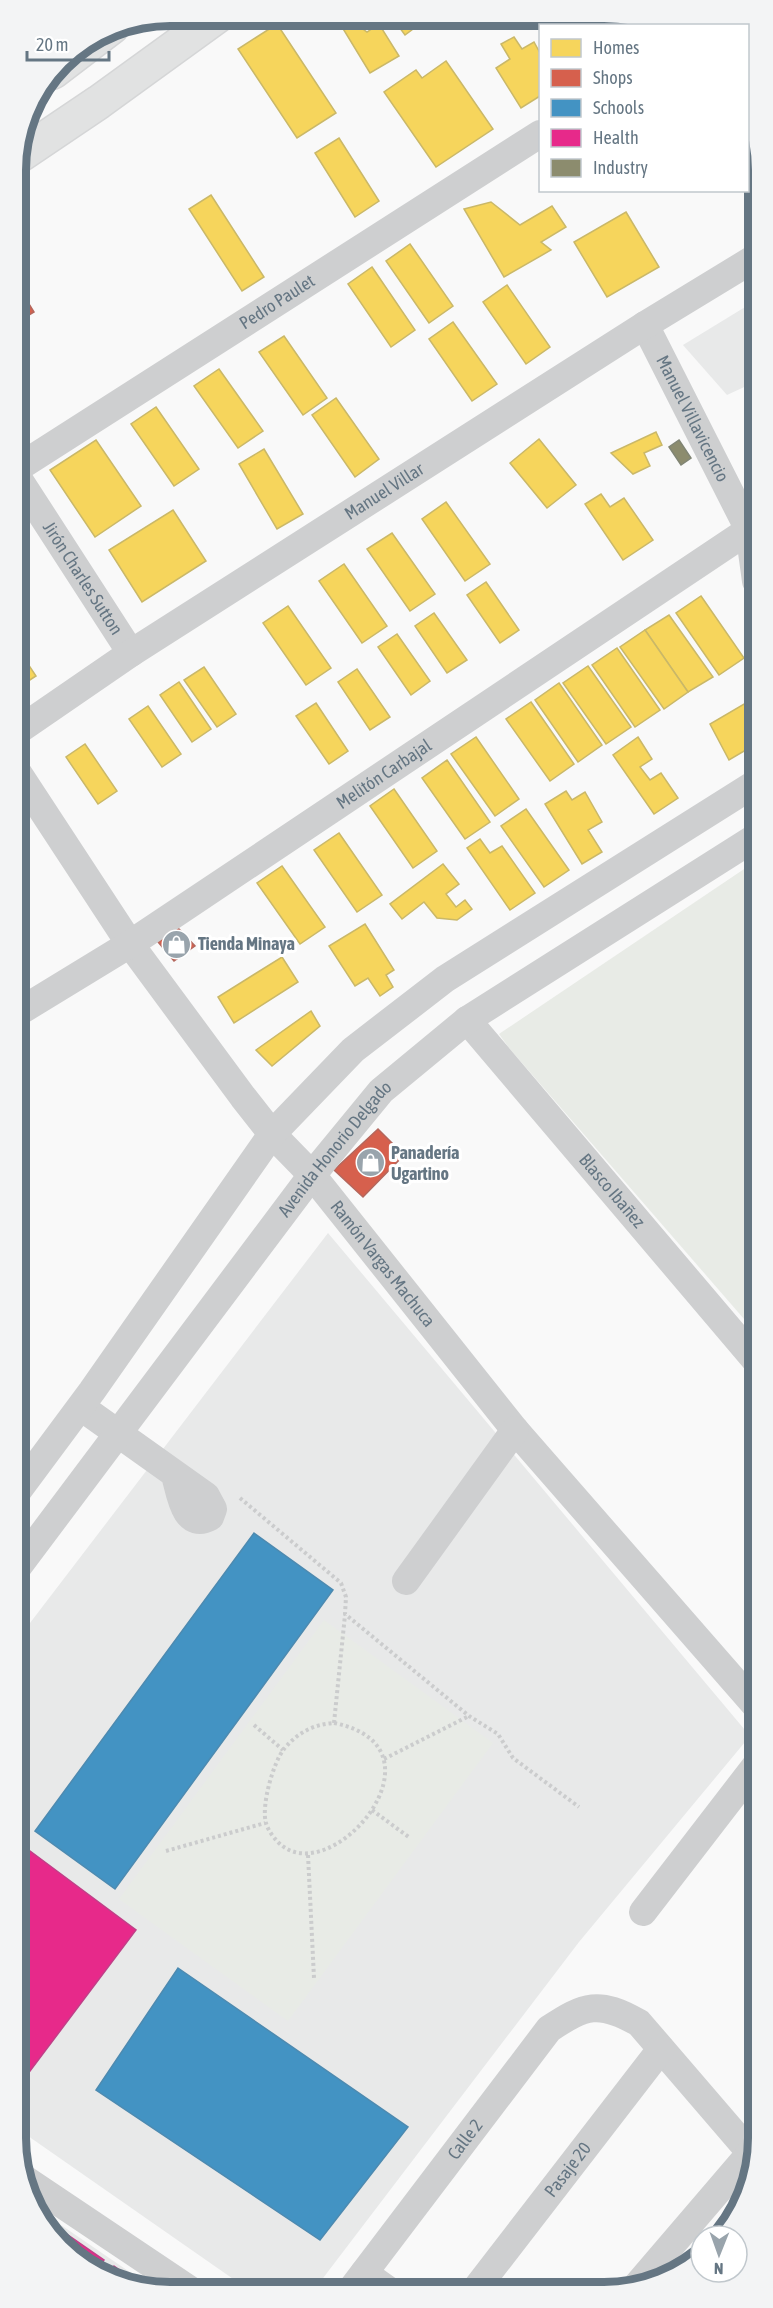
<svg xmlns="http://www.w3.org/2000/svg" width="773" height="2308" font-family="'Asap Condensed',sans-serif">
  <style>
    .built { fill: #e8e9e9 }
    .green { fill: #e8ebe6 }
    .homes { fill: #f6d55c; stroke: #cab868; stroke-width: 1.5 }
    .shops { fill: #d6604d; stroke: #b4675d; stroke-width: 1.5 }
    .schools { fill: #4393c3; stroke: #4d8ab0; stroke-width: 1.5 }
    .health { fill: #e7298a; stroke: #c04088; stroke-width: 1.5 }
    .industry { fill: #8c8c6e; stroke: #808574; stroke-width: 1.5 }
    .lines { fill: none; stroke-linecap: round; stroke-linejoin: round }
    .major-casing { stroke: #d5d6d7; stroke-width: 36 }
    .path { stroke: #cbcccd; stroke-width: 4; stroke-dasharray: 3 3; stroke-linecap: butt }
    .minor { stroke: #cecfd0; stroke-width: 28 }
    .major { stroke: #e1e2e2; stroke-width: 33 }
    .labels { text-anchor: middle; stroke-width: 6; stroke-linejoin: round; paint-order: stroke }
    .street-label { font-size: 18px; fill: #657683; stroke: #fff }
    .poi-label { font-size: 18px; font-weight: bold; fill: #657683; stroke: #fff; text-anchor: start }
    .rim { fill: none; stroke: #657683; stroke-width: 8 }
  </style>
  <rect width="100%" height="100%" fill="#f9f9f9"/>
  <g class="built">
    <path d="M755,301V382L727,395L683,345Z"/>
    <path d="M328,1233L750,1736L579,1942L314,2290H249L18,2129L17,1640Z"/>
    <path d="M42,2212L156,2290H140L61,2248Z"/>
  </g>
  <g class="green">
    <path d="M756,861L757,1334L509,1048L499,1034Z"/>
    <path d="M324,1620L493,1743L288,2021L119,1899Z"/>
  </g>
  <g class="homes">
    <path d="M391,16L416,17L421,23L405,35Z"/>
    <path d="M427,17H452L436,29Z"/>
    <path d="M352,21L367,32L379,24L399,56L370,73L342,27Z"/>
    <path d="M277,24L336,113L297,138L238,49Z"/>
    <path d="M514,37L522,49L534,42L540,53V96L521,108L496,68L510,59L501,44Z"/>
    <path d="M446,61L493,129L436,167L384,92L416,70L422,78Z"/>
    <path d="M339,138L379,201L355,217L315,153Z"/>
    <path d="M754,138L755,139V171L748,159V143Z"/>
    <path d="M211,195L264,277L242,291L189,209Z"/>
    <path d="M491,202L520,225L552,206L566,227L541,242L551,250L504,277L464,209Z"/>
    <path d="M626,212L659,267L607,297L574,242Z"/>
    <path d="M410,244L453,306L429,323L386,261Z"/>
    <path d="M372,267L415,330L391,347L348,284Z"/>
    <path d="M507,285L550,347L526,364L483,302Z"/>
    <path d="M453,322L497,384L472,401L429,339Z"/>
    <path d="M284,336L327,398L303,415L259,352Z"/>
    <path d="M219,369L263,431L238,448L194,386Z"/>
    <path d="M336,398L379,459L355,477L312,415Z"/>
    <path d="M156,407L199,469L174,486L131,424Z"/>
    <path d="M656,432L662,445L644,453L650,466L633,474L611,453Z"/>
    <path d="M539,439L576,485L547,508L510,463Z"/>
    <path d="M96,440L141,506L95,537L50,470Z"/>
    <path d="M264,449L303,514L277,529L239,464Z"/>
    <path d="M601,494L610,507L624,498L653,540L623,560L585,504Z"/>
    <path d="M446,502L490,564L465,581L422,519Z"/>
    <path d="M173,510L206,561L142,602L109,550Z"/>
    <path d="M392,533L435,594L410,611L367,549Z"/>
    <path d="M344,564L387,626L362,643L319,581Z"/>
    <path d="M486,582L519,630L500,643L467,595Z"/>
    <path d="M701,596L744,658L719,675L676,613Z"/>
    <path d="M288,606L331,668L306,685L263,623Z"/>
    <path d="M434,613L467,660L447,673L415,626Z"/>
    <path d="M669,615L713,677L688,692L645,630Z"/>
    <path d="M645,630L688,692L664,709L620,647Z"/>
    <path d="M397,634L430,681L411,695L378,647Z"/>
    <path d="M16,646L36,676L16,689Z"/>
    <path d="M617,648L660,710L635,727L592,665Z"/>
    <path d="M588,666L631,727L606,744L563,683Z"/>
    <path d="M204,667L236,714L217,727L184,680Z"/>
    <path d="M357,669L390,717L370,730L338,682Z"/>
    <path d="M179,682L211,729L192,742L160,695Z"/>
    <path d="M559,683L602,745L578,762L535,700Z"/>
    <path d="M756,697V744L729,760L710,724Z"/>
    <path d="M531,702L574,764L550,781L506,719Z"/>
    <path d="M316,703L348,751L329,764L296,716Z"/>
    <path d="M148,706L181,754L162,767L129,719Z"/>
    <path d="M476,737L519,799L495,816L451,754Z"/>
    <path d="M638,737L652,759L640,767L650,780L661,773L678,798L654,814L613,755Z"/>
    <path d="M85,744L117,791L98,804L66,757Z"/>
    <path d="M447,760L490,822L465,839L422,778Z"/>
    <path d="M394,789L437,851L413,868L370,806Z"/>
    <path d="M566,791L572,800L585,792L602,822L588,830L602,852L582,864L545,804Z"/>
    <path d="M526,809L569,870L544,887L501,826Z"/>
    <path d="M339,833L382,895L357,912L314,850Z"/>
    <path d="M480,839L490,853L502,846L535,893L510,910L467,848Z"/>
    <path d="M443,864L459,884L446,894L456,907L465,900L472,909L457,920L437,918L424,902L402,919L390,904Z"/>
    <path d="M282,866L325,927L300,944L257,883Z"/>
    <path d="M365,924L394,970L386,975L393,987L380,996L368,978L355,986L329,946Z"/>
    <path d="M282,957L298,982L234,1023L218,997Z"/>
    <path d="M311,1011L320,1026L272,1066L256,1050Z"/>
    <path d="M17,1079L25,1094L17,1099Z"/>
  </g>
  <g class="shops">
    <path d="M16,283L34,312L16,323Z"/>
    <path d="M178,928L195,946L174,961L158,942Z"/>
    <path d="M17,1054L27,1072L17,1078Z"/>
    <path d="M378,1129L404,1155L363,1197L334,1170Z"/>
  </g>
  <g class="schools">
    <path d="M254,1533L333,1590L115,1889L35,1831Z"/>
    <path d="M178,1968L408,2127L320,2240L96,2090Z"/>
  </g>
  <g class="health">
    <path d="M18,1842L136,1930L18,2087Z"/>
    <path d="M45,2219L104,2260L99,2268L61,2248Z"/>
    <path d="M114,2266L148,2290H140L109,2273Z"/>
  </g>
  <path class="industry" d="M679,440L691,458L681,465L669,447Z"/>
  <g class="lines">
    <defs>
      <g id="major">
        <path d="M53,72L112,27"/>
        <path d="M16,158L99,102L219,15"/>
      </g>
    </defs>
    <use href="#major" class="major-casing"/>
    <g class="path">
      <path d="M240,1498L341,1583L346,1597L345,1614L469,1716L498,1734L513,1758L579,1807"/>
      <path d="M334,1723C455,1747 330,1895 278,1842C273,1837 268,1830 266,1823C261,1806 273,1763 284,1749C297,1733 314,1724 334,1723Z"/>
      <path d="M334,1723L345,1615"/>
      <path d="M254,1725L283,1750"/>
      <path d="M384,1759L469,1716"/>
      <path d="M372,1810L410,1838"/>
      <path d="M166,1851L265,1823"/>
      <path d="M308,1855L314,1978"/>
    </g>
    <g class="minor">
      <path id="s1" d="M645,325L749,530L756,581"/>
      <path id="s2" d="M16,469L540,134"/>
      <path id="s3" d="M16,475L131,653"/>
      <path id="s4" d="M16,732L131,653L645,325L755,258"/>
      <path id="s5" d="M16,770L130,944L243,1097L272,1134L312,1175L515,1430L757,1707"/>
      <path id="s6" d="M17,1013L130,944L749,530"/>
      <path id="s7" d="M467,1020L757,1362"/>
      <path d="M81,1407L206,1496L213,1509L210,1517C184,1531 180,1492 175,1475"/>
      <path d="M17,1492L92,1391L272,1134L353,1050L445,979L756,783"/>
      <path id="s8" d="M17,1568L312,1175L381,1091L467,1020L756,837"/>
      <path d="M406,1581L515,1430"/>
      <path d="M643,1912L757,1764"/>
      <path d="M23,2178L190,2290"/>
      <path d="M364,2273L388,2290"/>
      <path id="s9" d="M351,2290L549,2029C585,2005 599,2000 639,2023L755,2158"/>
      <path id="s10" d="M475,2290L661,2049"/>
      <path d="M633,2290L758,2144"/>
    </g>
    <use href="#major" class="major"/>
  </g>
  <defs>
    <symbol id="shop-disc" viewBox="-11 -11 22 22"><circle r="9.5" fill="#99a4ac" stroke="#fff"/><path d="M-5-2.5h2.3a2.7 3.5 0 0 1 5.4 0H5L5.5 6h-11ZM-1.5-2.5h3a1.5 2.3 0 0 0-3 0Z" fill="#fff"/></symbol>
  </defs>
  <g fill-rule="evenodd">
    <use href="#shop-disc" x="160" y="928" width="33" height="33"/>
    <use href="#shop-disc" x="354" y="1146" width="33" height="33"/>
  </g>
  <g class="labels">
    <g class="street-label">
      <text dy="6" stroke="none"><textPath href="#s2" startOffset="310">Pedro Paulet</textPath></text>
      <text dy="6" stroke="none"><textPath href="#s1" startOffset="105">Manuel Villavicencio</textPath></text>
      <text dy="6" stroke="none"><textPath href="#s4" startOffset="440">Manuel Villar</textPath></text>
      <text dy="6" stroke="none"><textPath href="#s3" startOffset="123">Jirón Charles Sutton</textPath></text>
      <text dy="6" stroke="none"><textPath href="#s6" startOffset="438">Melitón Carbajal</textPath></text>
      <text dy="6" stroke="none"><textPath href="#s8" startOffset="526">Avenida Honorio Delgado</textPath></text>
      <text dy="6" stroke="none"><textPath href="#s7" startOffset="224">Blasco Ibañez</textPath></text>
      <text dy="6" stroke="none"><textPath href="#s5" startOffset="616">Ramón Vargas Machuca</textPath></text>
      <text dy="6" stroke="none"><textPath href="#s9" startOffset="189">Calle 2</textPath></text>
      <text dy="6" stroke="none"><textPath href="#s10" startOffset="152">Pasaje 20</textPath></text>
    </g>
    <g class="poi-label">
      <text x="198" y="950">Tienda Minaya</text>
      <text x="391" y="1159">Panadería<tspan x="391" dy="21">Ugartino</tspan></text>
    </g>
  </g>
  <path d="M0 0H773V2308H0ZM170 26H604A144 144 0 0 1 748 170V2138A144 144 0 0 1 604 2282H170A144 144 0 0 1 26 2138V170A144 144 0 0 1 170 26Z" fill="#f3f4f5" fill-rule="evenodd"/>
  <path class="rim" d="M170 26H604A144 144 0 0 1 748 170V2138A144 144 0 0 1 604 2282H170A144 144 0 0 1 26 2138V170A144 144 0 0 1 170 26Z"/>
  <rect x="539" y="24" width="210" height="168" fill="#ffffff" stroke="#c1c8cd" stroke-width="1.5"/>
  <rect x="551" y="39" width="30" height="18" fill="#f6d55c" stroke="#c1c8cd" stroke-width="1.5"/>
  <text x="593" y="54" font-size="18" fill="#657683">Homes</text>
  <rect x="551" y="69" width="30" height="18" fill="#d6604d" stroke="#c1c8cd" stroke-width="1.5"/>
  <text x="593" y="84" font-size="18" fill="#657683">Shops</text>
  <rect x="551" y="99" width="30" height="18" fill="#4393c3" stroke="#c1c8cd" stroke-width="1.5"/>
  <text x="593" y="114" font-size="18" fill="#657683">Schools</text>
  <rect x="551" y="129" width="30" height="18" fill="#e7298a" stroke="#c1c8cd" stroke-width="1.5"/>
  <text x="593" y="144" font-size="18" fill="#657683">Health</text>
  <rect x="551" y="159" width="30" height="18" fill="#8c8c6e" stroke="#c1c8cd" stroke-width="1.5"/>
  <text x="593" y="174" font-size="18" fill="#657683">Industry</text>
  <g transform="translate(719 2254) rotate(181)"><circle r="28" fill="#ffffff" stroke="#c1c8cd" stroke-width="1.5"/>
  <path d="M0-4.5L10 22L0 15L-10 22Z" fill="#99a4ac"/>
  <text y="-9" font-size="16" font-weight="bold" text-anchor="middle" fill="#657683">N</text>
  </g>
  <path d="M27 51v9h82v-9" fill="none" stroke="#657683" stroke-width="3"/>
  <text x="36" y="51" font-size="18" fill="#657683" stroke="#ffffff" stroke-width="4.5" paint-order="stroke">20 m</text>
</svg>
